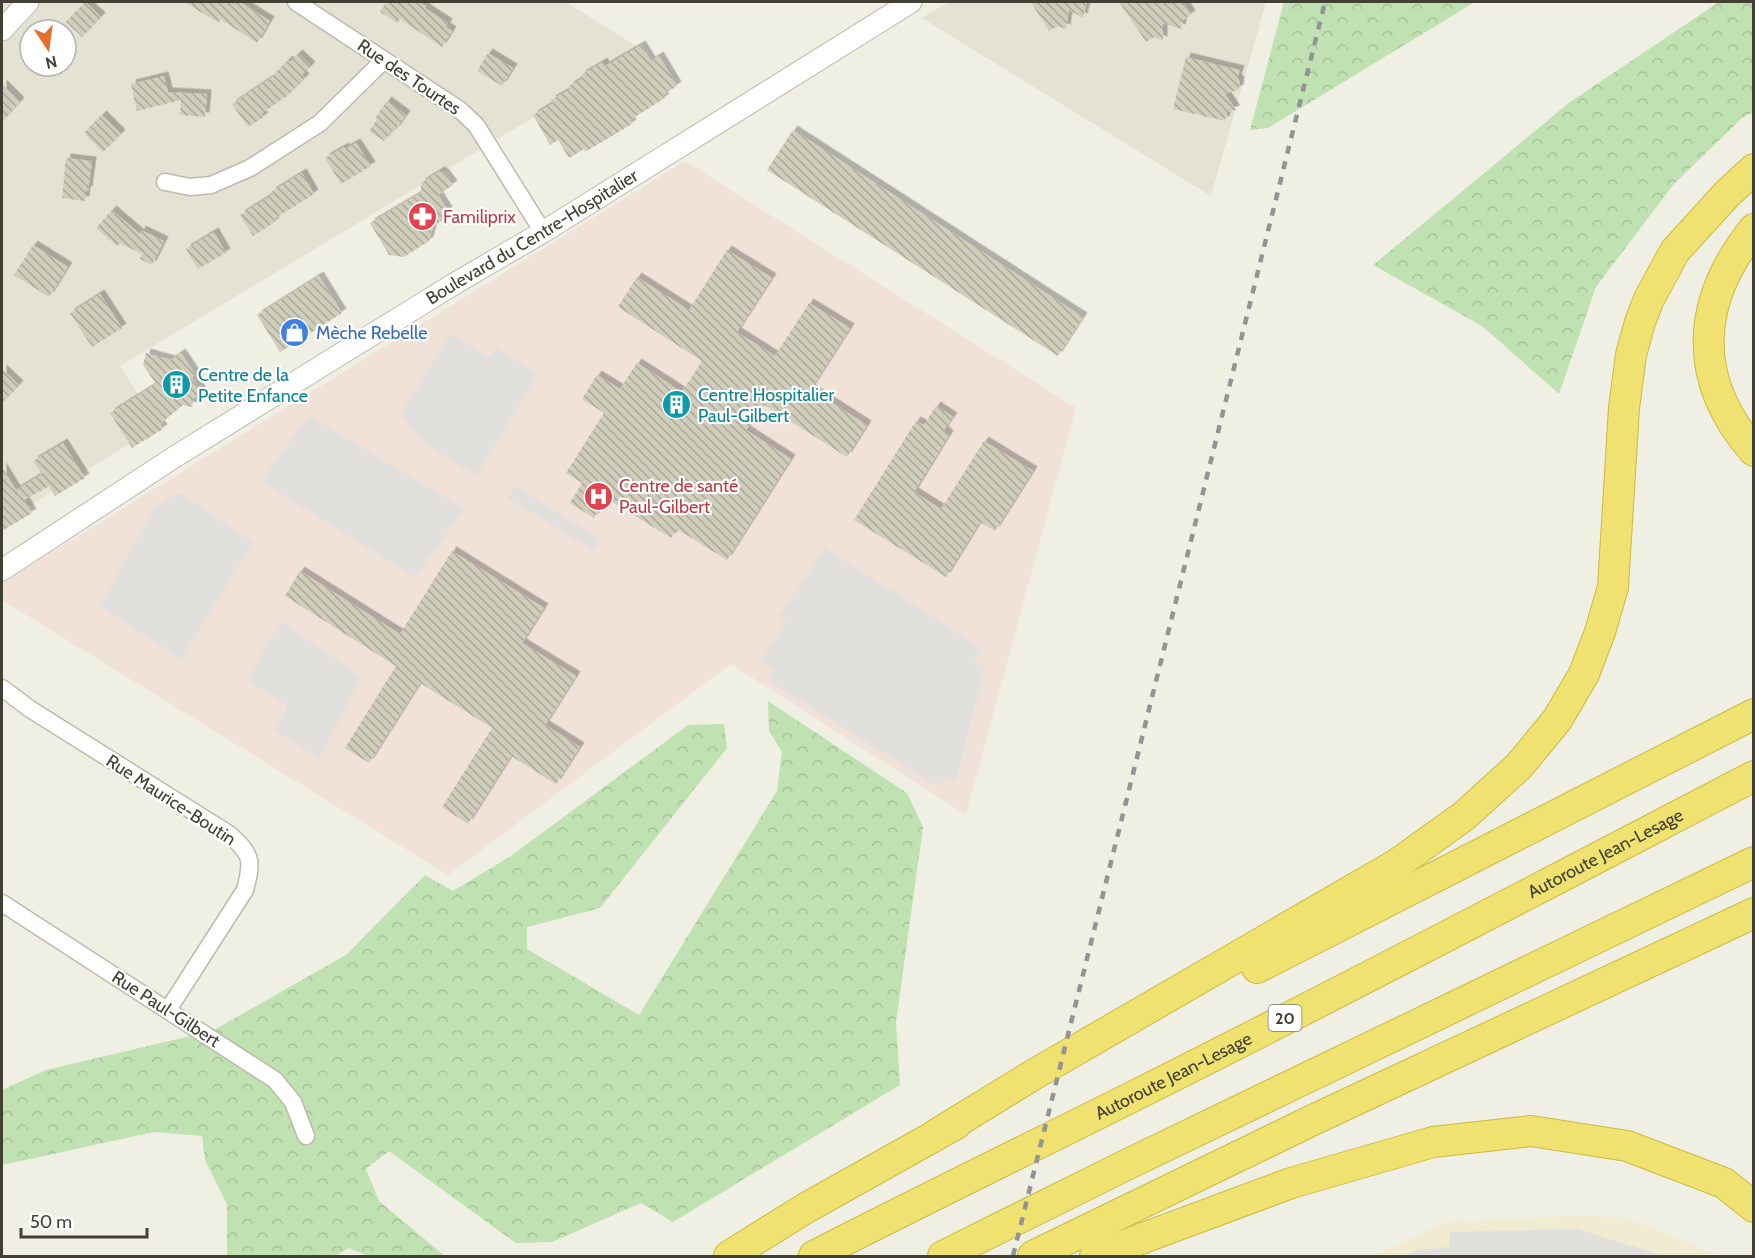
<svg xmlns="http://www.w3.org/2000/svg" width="1755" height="1258" font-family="Cabin,sans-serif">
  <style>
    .residential { fill: #e4e2d3; fill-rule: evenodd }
    .commercial { fill: #f1ebd1 }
    .medical { fill: #f0e1d9 }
    .forest { fill: url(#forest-crowns) }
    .parking { fill: #e1e0dc }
    .building { fill: url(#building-back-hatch); filter: url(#shadow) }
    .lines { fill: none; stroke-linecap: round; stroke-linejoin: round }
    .minor-casing { stroke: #bdbbab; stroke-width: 19 }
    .tertiary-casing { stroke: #bdbbab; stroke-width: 23 }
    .motorway-casing { stroke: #ccb942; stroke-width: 32 }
    .minor { stroke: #fff; stroke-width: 16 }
    .tertiary { stroke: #fff; stroke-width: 21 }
    .motorway { stroke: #efe271; stroke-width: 30 }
    .rail { stroke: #939393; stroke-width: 4.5; stroke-dasharray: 8 8; stroke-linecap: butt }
    .labels { text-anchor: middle; stroke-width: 4.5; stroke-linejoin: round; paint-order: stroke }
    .shield { fill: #fff; stroke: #7b7972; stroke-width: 1.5 }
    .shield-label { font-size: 16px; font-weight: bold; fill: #424035 }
    .street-label { font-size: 18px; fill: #424035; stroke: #fff }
    .health-label { font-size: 18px; fill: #be3a42; stroke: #fff; text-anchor: start }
    .shop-label { font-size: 18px; fill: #366cbe; stroke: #fff; text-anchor: start }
    .culture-label { font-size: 18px; fill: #0d838f; stroke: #fff; text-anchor: start }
  </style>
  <defs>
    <pattern id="forest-crowns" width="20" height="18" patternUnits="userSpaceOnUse" patternTransform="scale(1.5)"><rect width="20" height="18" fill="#c0e1b1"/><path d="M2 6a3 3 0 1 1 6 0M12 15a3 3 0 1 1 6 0" fill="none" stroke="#a6c299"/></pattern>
    <pattern id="building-back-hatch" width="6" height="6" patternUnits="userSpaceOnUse" patternTransform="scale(1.5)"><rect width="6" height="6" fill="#d0cdbb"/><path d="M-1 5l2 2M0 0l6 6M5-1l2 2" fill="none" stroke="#aaa899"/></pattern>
    <filter id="shadow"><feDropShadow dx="4.5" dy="-4.5" stdDeviation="0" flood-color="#0004"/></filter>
  </defs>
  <rect width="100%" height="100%" fill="#f0efe4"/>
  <g class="residential">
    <path d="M2,2H566L644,51L120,366L158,426L2,523ZM30,30H66V66H30Z"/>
    <path d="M949,2H1266L1211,196L922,18Z"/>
  </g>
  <path class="commercial" d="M1580,1215L1629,1218L1719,1256H1373L1444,1223Z"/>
  <path class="medical" d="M685,161L1076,408L966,815L731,664L448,875L2,600V583Z"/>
  <g class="forest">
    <path d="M1284,2H1475L1268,128L1250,130Z"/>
    <path d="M1719,2H1753V112L1742,118L1673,185L1596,287L1559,394L1482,326L1373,265L1570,102Z"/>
    <path d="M768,701L907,793L923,827L896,1022L900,1085L673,1222L641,1203L552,1242L516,1243L389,1151L366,1169L379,1201L445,1256H368L349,1248L335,1256H227V1204L205,1160L202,1136L154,1132L2,1165V1090L46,1070L212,1031L346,955L425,875L453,891L511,856L688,725L724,724L727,748L600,908L527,927V949L639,1015L777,791L782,752L769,731Z"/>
  </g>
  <g class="parking">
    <path d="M450,334L490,357L496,348L538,374L476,476L422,441L401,414Z"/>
    <path d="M309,416L464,509L415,577L261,481Z"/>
    <path d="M515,486L600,539L593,550L508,498Z"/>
    <path d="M180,493L253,542L181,659L100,606L155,506Z"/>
    <path d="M825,548L981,648L974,660L985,668L956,782L946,777L938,787L767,679L774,669L761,660L787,622L779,616Z"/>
    <path d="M281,621L361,677L319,758L275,731L288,706L247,680Z"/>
    <path d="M1578,1229L1663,1256H1403L1418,1250L1449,1247L1450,1232Z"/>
  </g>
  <g class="building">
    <path d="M85,2L101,17L82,37L66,22Z"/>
    <path d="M184,2H240L270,21L257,43L220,19L219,23Z"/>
    <path d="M386,2H418L426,6L425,8L448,23L446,27L452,31L442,47L400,19L397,23L380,12Z"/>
    <path d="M1031,2H1087L1083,18L1069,10L1066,29L1058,26L1049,31Z"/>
    <path d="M1119,2H1183L1191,15L1183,20L1181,29L1163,23V41L1154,37L1146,42Z"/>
    <path d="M641,45L651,61L659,56L677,86L663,95L665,98L630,120L632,124L585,152L584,149L569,158L558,140L550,145L533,115L553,103L551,100L570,89L569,86L583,78L581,75L603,62L605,66Z"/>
    <path d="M488,53L513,68L502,86L477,71Z"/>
    <path d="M298,54L311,66L302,75L305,78L287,96L261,114L264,117L248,127L232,104L271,78L288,60L290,62Z"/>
    <path d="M1186,57L1240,70L1237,78L1240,82L1239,89L1225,94L1236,110L1227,112L1225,121L1173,109Z"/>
    <path d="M164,76L168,92L207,94L205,117L180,115L181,100L137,111L131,84Z"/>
    <path d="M2,84L20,102L2,122Z"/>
    <path d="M387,101L406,115L395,131L393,129L384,141L369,131L377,120L375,118Z"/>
    <path d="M102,115L121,134L103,152L84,133Z"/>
    <path d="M793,130L1083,317L1058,356L767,170Z"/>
    <path d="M356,143L371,166L341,184L325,158L344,147L345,149Z"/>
    <path d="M66,158L92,161L88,191H86L85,201L62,198Z"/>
    <path d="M440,171L445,174L453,185L438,195L448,211L445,219L433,226L429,241L404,257L389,255L370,223L421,193V183Z"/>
    <path d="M302,173L314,194L274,219L275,222L253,236L240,215L273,194L271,192Z"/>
    <path d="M112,210L140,234L141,230L164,241L152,265L140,259L142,254L120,243L117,246L96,228Z"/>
    <path d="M214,232L226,253L198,269L186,249Z"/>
    <path d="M33,245L68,267L49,297L14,275Z"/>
    <path d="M727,250L772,278L737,332L775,356L809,303L850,328L811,389L867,425L847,457L763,404L746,430L791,459L727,560L677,529L671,538L606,498L594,518L570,503L582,483L566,473L604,413L582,399L597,375L620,389L637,363L682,392L702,361L618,307L637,277L689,310Z"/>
    <path d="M319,276L342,313L280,352L257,315Z"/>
    <path d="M100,294L122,328L92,347L70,313Z"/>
    <path d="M146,353L171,360L181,353L195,374L192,378L202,392L194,398L192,407L183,405L160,424L163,429L132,448L110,413L156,384L143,365Z"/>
    <path d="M2,369L19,385L2,403Z"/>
    <path d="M936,406L953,417L944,430L949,435L914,492L941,509L984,441L1033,471L995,531L980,522L946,577L854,520L916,421L924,425Z"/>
    <path d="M63,443L85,478L55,496L49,486L24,500L32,513L2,531V467L16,490L42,474L33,461Z"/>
    <path d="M452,551L544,608L522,643L576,676L545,725L580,747L556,784L511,756L468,824L442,807L492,728L420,683L369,763L345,748L396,666L285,596L300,571L400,634Z"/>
  </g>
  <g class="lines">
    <defs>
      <g id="minor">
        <path d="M296,2L460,110L476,125L543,232"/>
        <path d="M165,182L190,187L211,185L250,168L320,123L384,60"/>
        <path d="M2,688L30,709L229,834C252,855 253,860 245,890L168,1010"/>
        <path d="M2,903L275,1080L293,1102L306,1136"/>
      </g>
      <g id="tertiary">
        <path d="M2,30L28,2"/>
        <path id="s1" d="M2,570L176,456L281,391L454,284L543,232L911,2"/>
      </g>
      <g id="motorway">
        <path d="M1754,229C1696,301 1691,379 1754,451"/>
        <path d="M1257,968L1754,714"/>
        <path d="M937,1134L1033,1075L1397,864L1464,816L1519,766L1557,720L1584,674L1600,632L1613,587L1624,408L1631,355L1640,322L1649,299L1675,251L1727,194L1754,169"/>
        <path d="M729,1256L806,1208L956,1124"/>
        <path id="s2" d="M814,1256C919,1202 1026,1150 1132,1097C1340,993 1547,884 1754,776"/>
        <path d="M943,1256L1122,1167L1754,862"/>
        <path d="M1033,1256L1315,1119L1754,913"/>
        <path d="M1095,1256L1291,1183L1433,1142L1531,1131L1627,1146L1724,1183L1754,1207"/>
      </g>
    </defs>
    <use href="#minor" class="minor-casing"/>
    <use href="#tertiary" class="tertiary-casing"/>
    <use href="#motorway" class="motorway-casing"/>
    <use href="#minor" class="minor"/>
    <use href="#tertiary" class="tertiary"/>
    <use href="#motorway" class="motorway"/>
    <path class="rail" d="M1013,1256L1325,2"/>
  </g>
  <defs>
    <symbol id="pharmacy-disc" viewBox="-11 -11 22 22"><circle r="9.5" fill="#e0444e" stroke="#fff"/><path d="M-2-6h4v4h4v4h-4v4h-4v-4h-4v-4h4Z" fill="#fff"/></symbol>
    <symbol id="shop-disc" viewBox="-11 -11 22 22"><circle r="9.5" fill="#3f7fe0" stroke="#fff"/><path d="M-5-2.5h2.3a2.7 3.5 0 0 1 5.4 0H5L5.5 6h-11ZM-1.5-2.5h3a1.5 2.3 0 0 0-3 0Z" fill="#fff"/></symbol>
    <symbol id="building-disc" viewBox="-11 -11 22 22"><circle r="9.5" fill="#0f9aa8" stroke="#fff"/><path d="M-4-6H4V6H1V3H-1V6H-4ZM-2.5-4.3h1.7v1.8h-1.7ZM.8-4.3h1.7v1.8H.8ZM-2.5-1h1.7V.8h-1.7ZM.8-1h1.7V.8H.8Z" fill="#fff"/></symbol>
    <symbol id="hospital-disc" viewBox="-11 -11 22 22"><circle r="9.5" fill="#e0444e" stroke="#fff"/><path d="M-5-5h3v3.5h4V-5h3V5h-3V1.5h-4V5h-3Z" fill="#fff"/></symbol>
  </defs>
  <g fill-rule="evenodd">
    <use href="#pharmacy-disc" x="406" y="200" width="33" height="33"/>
    <use href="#shop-disc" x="278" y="316" width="33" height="33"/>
    <use href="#building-disc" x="160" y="368" width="33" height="33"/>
    <use href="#building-disc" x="660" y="388" width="33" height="33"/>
    <use href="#hospital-disc" x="582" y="480" width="33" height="33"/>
  </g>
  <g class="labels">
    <rect class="shield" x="1268.5" y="1005" width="33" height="26" rx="4.5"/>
    <g class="shield-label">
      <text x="1285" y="1024">20</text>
    </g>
    <g class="street-label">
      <text transform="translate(409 77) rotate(34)" y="6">Rue des Tourtes</text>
      <text dy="6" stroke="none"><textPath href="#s1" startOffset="626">Boulevard du Centre-Hospitalier</textPath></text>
      <text transform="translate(171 800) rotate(33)" y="6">Rue Maurice-Boutin</text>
      <text dy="6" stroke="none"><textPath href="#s2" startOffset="888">Autoroute Jean-Lesage</textPath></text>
      <text transform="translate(166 1009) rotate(33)" y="6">Rue Paul-Gilbert</text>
      <text dy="6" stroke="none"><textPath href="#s2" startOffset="402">Autoroute Jean-Lesage</textPath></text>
    </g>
    <g class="health-label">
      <text x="443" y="223">Familiprix</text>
      <text x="619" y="492">Centre de santé<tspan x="619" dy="21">Paul-Gilbert</tspan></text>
    </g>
    <g class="shop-label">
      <text x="316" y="339">Mèche Rebelle</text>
    </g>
    <g class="culture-label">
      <text x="198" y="381">Centre de la<tspan x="198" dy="21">Petite Enfance</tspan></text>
      <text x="698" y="401">Centre Hospitalier<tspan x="698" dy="21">Paul-Gilbert</tspan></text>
    </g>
  </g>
  <rect width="1755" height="1258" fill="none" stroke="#424035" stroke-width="6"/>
  <g transform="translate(48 48) rotate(167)"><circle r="28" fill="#ffffff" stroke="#b3b3ae" stroke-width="1.5"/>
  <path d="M0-4.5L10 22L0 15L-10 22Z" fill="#e36f28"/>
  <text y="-9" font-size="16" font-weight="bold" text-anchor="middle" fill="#424035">N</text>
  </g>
  <path d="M21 1228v9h126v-9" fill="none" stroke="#424035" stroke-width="3"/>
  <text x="30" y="1228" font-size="18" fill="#424035" stroke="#ffffff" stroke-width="4.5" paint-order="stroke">50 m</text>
</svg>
